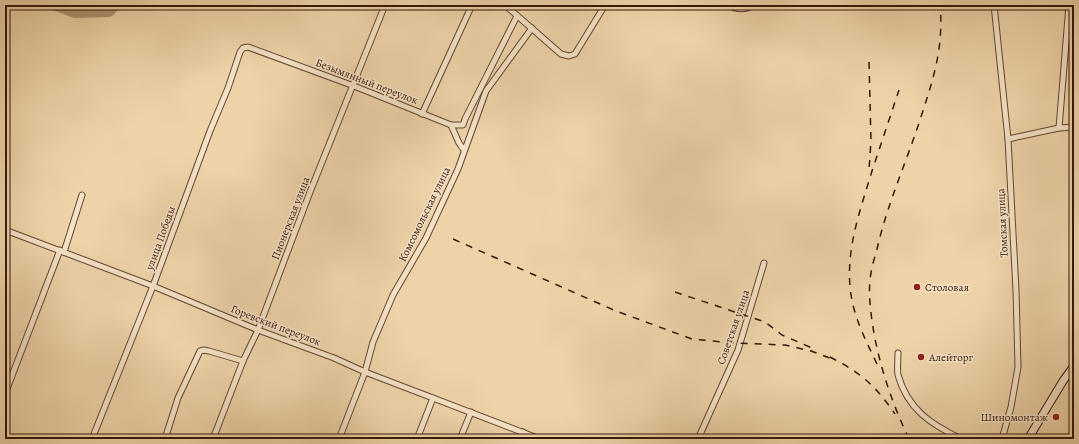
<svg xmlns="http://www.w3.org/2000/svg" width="1079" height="444" font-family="Alegreya,serif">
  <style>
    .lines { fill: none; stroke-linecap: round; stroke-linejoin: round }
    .river { stroke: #af9373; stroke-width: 10 }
    .street-casing { stroke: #644531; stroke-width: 7 }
    .secondary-casing { stroke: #361609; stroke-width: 9 }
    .street { stroke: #f4e2c7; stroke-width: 5 }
    .secondary { stroke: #f4e2c7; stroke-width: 7 }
    .rail { stroke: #361609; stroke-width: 1.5; stroke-dasharray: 7 7; stroke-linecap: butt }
    .poi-dot { fill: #8f2418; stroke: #f4e2c7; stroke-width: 1.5 }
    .labels { text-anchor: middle; stroke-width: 3; stroke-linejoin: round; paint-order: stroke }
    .street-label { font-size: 11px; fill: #361609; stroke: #f4e2c7 }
    .poi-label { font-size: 11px; fill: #361609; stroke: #f4e2c7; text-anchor: start }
  </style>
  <rect width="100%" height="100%" fill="#eed3a9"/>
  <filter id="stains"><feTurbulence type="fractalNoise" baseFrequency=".005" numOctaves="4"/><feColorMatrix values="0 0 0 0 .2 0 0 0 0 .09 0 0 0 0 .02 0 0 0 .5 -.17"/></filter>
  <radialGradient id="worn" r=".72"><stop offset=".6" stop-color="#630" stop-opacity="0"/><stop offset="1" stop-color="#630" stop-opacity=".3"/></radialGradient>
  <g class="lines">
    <path class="river" d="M54,5L75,13L109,12L116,5"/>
    <defs>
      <g id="street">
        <path d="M505,5L561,54L569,56L575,54L605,5"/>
        <path d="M728,5C736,10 746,10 754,5"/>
        <path d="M994,5L1008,139L1016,290L1018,367L1011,407L1002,439"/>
        <path d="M422,114L472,5"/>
        <path d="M451,125H463L465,119L517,16"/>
        <path d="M1059,128L1069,5"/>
        <path d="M1008,139L1059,128L1074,127"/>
        <path d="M5,230L153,286L258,330L334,358L365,372L540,439"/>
        <path d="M64,252L82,195"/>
        <path d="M898,353C898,360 897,368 898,375C908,410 931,424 961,439"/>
        <path d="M5,394L60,250"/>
        <path d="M92,439L153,286L210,131L228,88L240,52L243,48L248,47L354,86L451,125L459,143L464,150"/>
        <path d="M165,439L178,398L200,351L204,350L209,351L243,361"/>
        <path d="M213,439L243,361L258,330L310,192L385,5"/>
        <path d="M339,439L365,372L373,342L393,295L426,238L458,169L486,91L532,28"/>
        <path d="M417,439L433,398"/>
        <path d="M460,439L471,412"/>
        <path d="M520,439L523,432"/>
        <path d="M698,439L738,350L764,263"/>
      </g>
      <path id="secondary" d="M1028,439L1063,381L1074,366"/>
    </defs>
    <use href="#street" class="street-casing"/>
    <use href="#secondary" class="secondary-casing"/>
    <use href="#street" class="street"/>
    <use href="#secondary" class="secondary"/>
    <g class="rail">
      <path d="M869,62L871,141L869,170"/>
      <path d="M453,239L616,311L692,339L734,343L785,345L811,351L835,360"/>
      <path d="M675,292L765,322L782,335L812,348"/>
      <path d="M830,357C861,373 875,385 895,414"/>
      <path d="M877,364C868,345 858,326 853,305C842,259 859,214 872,171C881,144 890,117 899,90"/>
      <path d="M909,439C891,401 878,362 872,321C870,305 868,289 871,273C872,265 875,257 877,249C887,205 906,163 920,120C933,80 944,48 940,5"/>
    </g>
  </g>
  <g class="poi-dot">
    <circle cx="917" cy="287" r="4"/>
    <circle cx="921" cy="357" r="4"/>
    <circle cx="1056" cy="417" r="4"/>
  </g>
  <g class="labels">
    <g class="street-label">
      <text transform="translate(367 81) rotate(21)" y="4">Безымянный переулок</text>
      <text transform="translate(424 214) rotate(-64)" y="4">Комсомольская улица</text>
      <text transform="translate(290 218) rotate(-69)" y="4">Пионерская улица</text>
      <text transform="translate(1002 223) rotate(-93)" y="4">Томская улица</text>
      <text transform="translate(160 238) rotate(-70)" y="4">улица Победы</text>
      <text transform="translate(276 325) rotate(21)" y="4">Горевский переулок</text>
      <text transform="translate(733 327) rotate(-71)" y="4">Советская улица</text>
    </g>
    <g class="poi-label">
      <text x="925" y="291">Столовая</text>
      <text x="929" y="361">Алейторг</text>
      <text x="1048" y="421" text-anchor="end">Шиномонтаж</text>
    </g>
  </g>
  <rect width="1079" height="444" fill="none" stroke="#eed3a9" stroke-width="20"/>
  <rect x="6" y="6" width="1067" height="432" fill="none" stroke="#361609" stroke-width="2"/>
  <rect x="10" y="10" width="1059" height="424" fill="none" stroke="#361609"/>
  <rect width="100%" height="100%" filter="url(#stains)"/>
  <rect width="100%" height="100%" fill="url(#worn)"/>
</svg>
